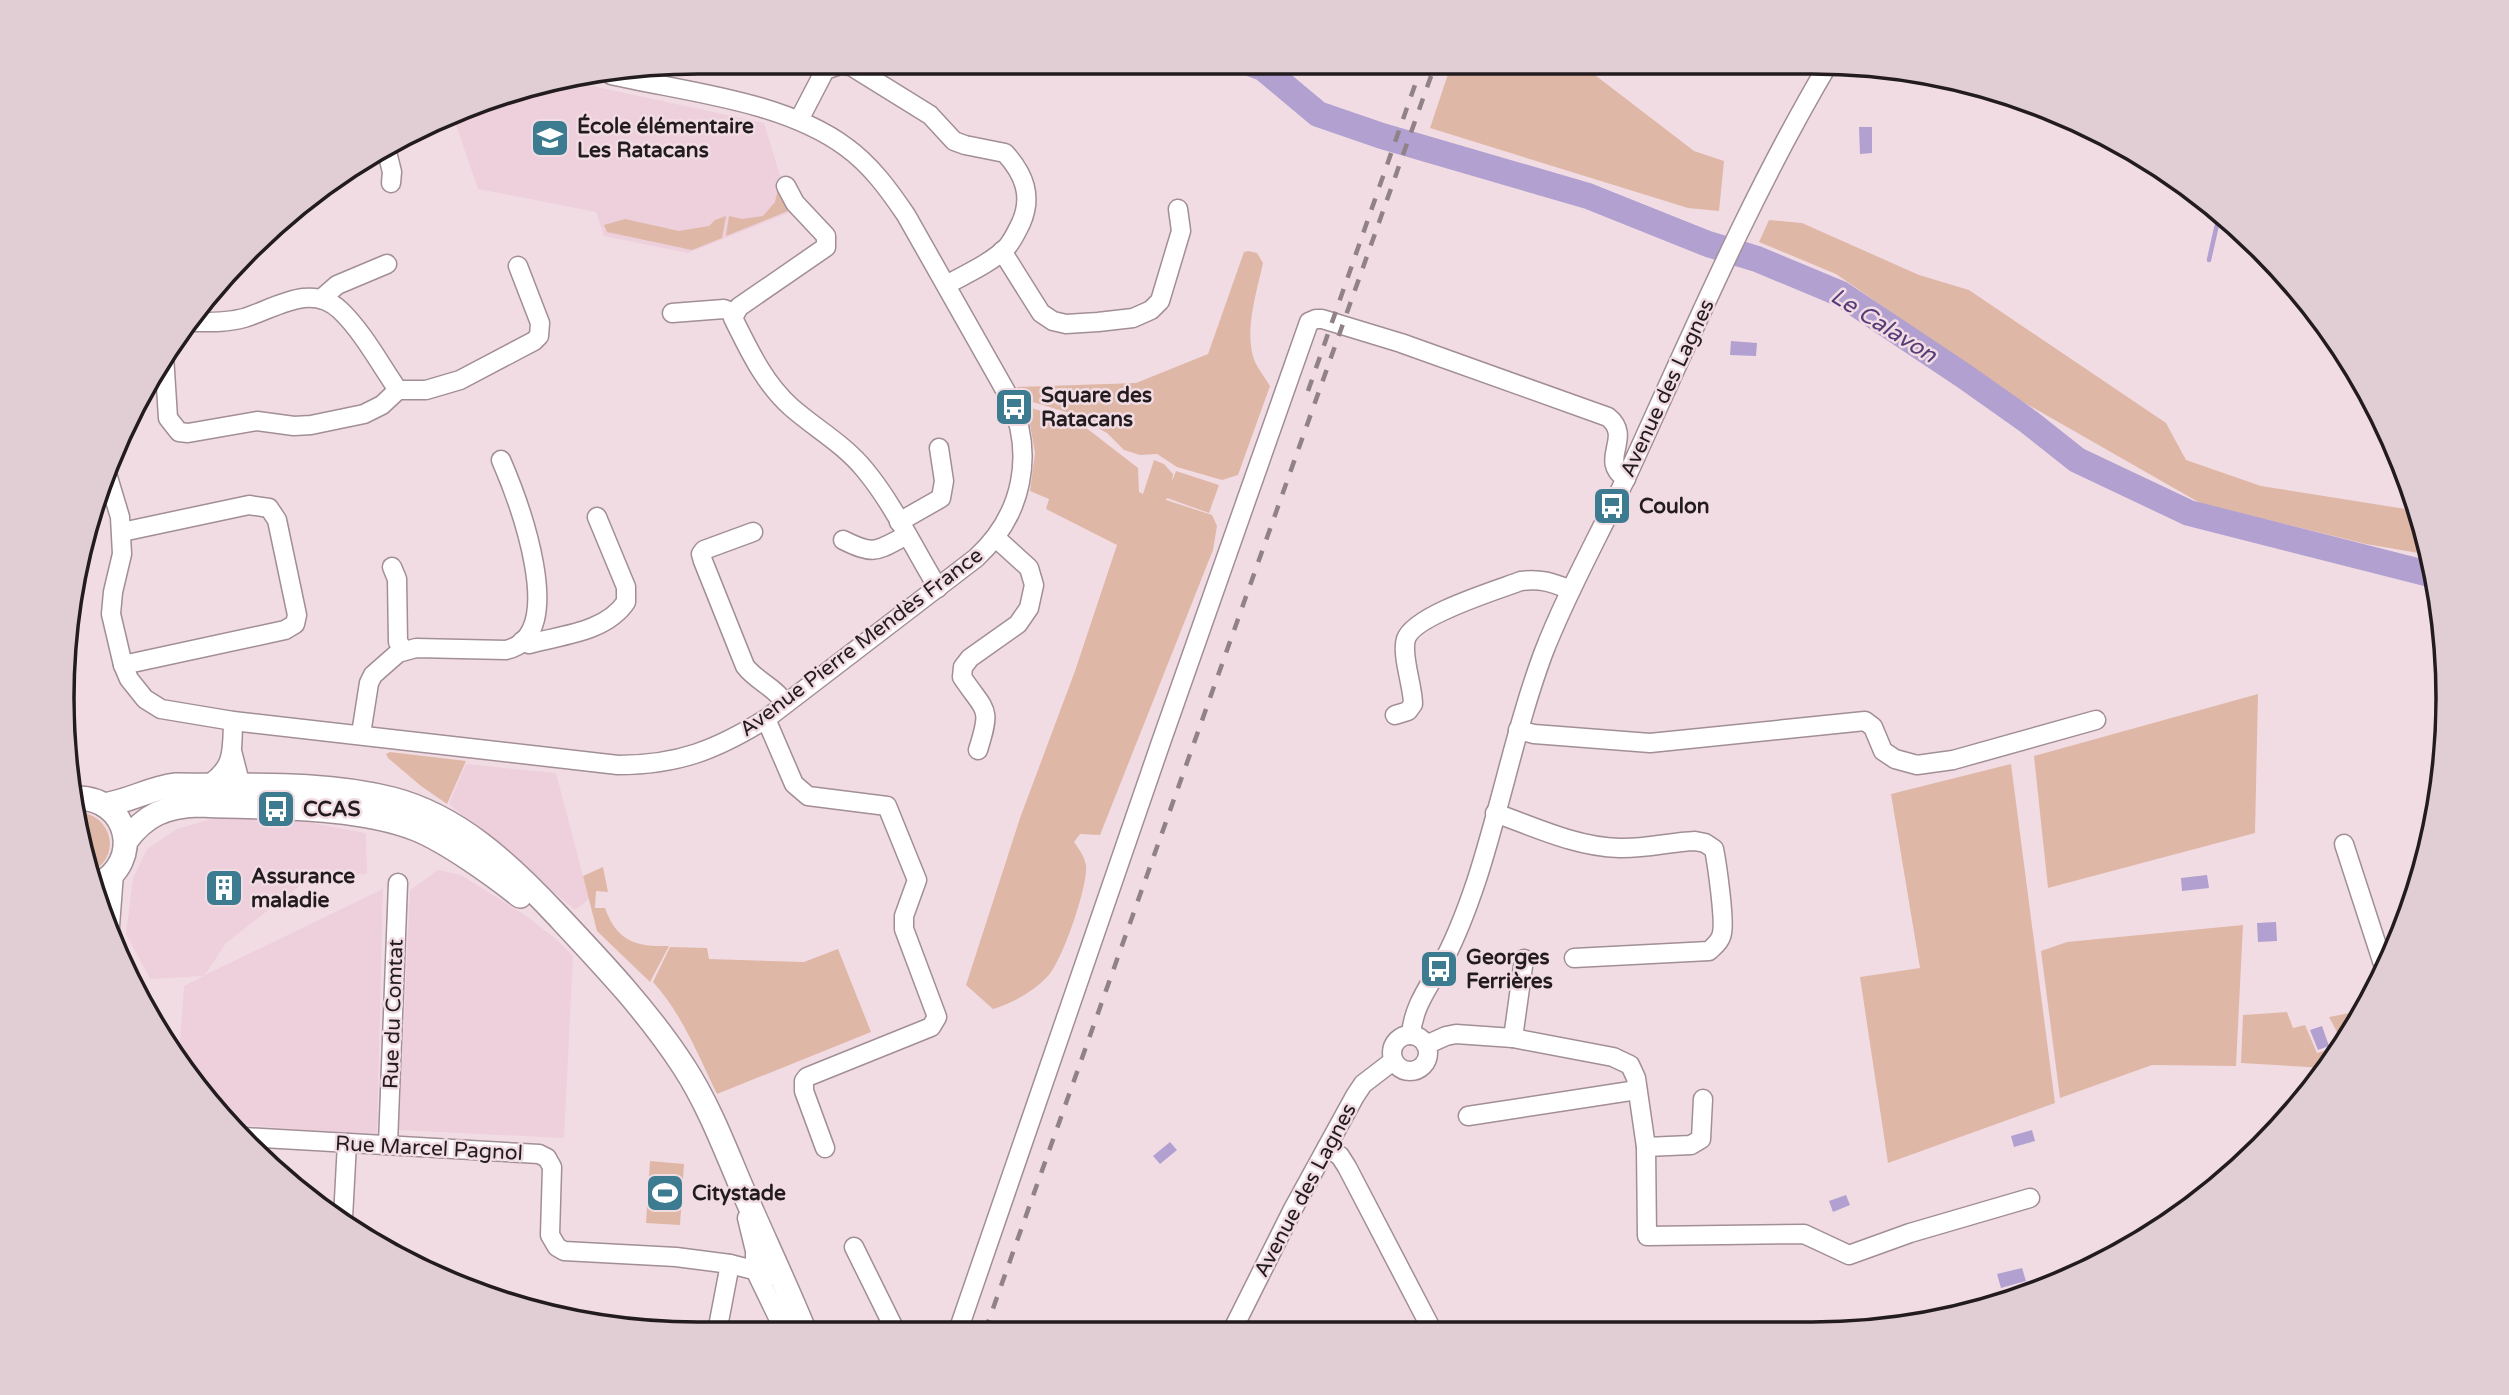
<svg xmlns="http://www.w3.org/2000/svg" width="2509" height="1395" font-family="'Varela Round',sans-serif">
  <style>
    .built { fill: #eed0dc }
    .green { fill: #dfb7a6 }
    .water { fill: #b1a0d0 }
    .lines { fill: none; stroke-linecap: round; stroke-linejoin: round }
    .stream { stroke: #b1a0d0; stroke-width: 4.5 }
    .river { stroke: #b1a0d0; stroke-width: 26 }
    .minor-casing { stroke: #a28e96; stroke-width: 21 }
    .major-casing { stroke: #a28e96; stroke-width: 26 }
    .minor { stroke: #fff; stroke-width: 18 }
    .major { stroke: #fff; stroke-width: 23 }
    .rail { stroke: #918288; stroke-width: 4.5; stroke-dasharray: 12 12; stroke-linecap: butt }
    .labels { text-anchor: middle; stroke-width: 5; stroke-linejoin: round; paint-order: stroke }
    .poi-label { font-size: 21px; font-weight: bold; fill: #231c1f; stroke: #f2dce4; text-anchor: start }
    .street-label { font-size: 21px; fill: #231c1f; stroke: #f2dce4 }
    .water-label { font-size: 23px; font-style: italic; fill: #553c79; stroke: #f2dce4 }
    .rim { fill: none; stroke: #231c1f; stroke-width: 3.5 }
  </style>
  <rect width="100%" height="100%" fill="#f2dce4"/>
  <g class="built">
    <path d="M574,82L764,123L791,212L688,253L604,236L596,212L478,189L453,116L493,95Z"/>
    <path d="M466,764L556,773L589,899L575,910L449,804Z"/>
    <path d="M246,818L306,822L366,833L367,874L310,878L226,943L205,975L383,889L377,1135L228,1124L219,1117L179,1053L184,986L204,976L150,979L126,934L133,878L147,849L177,829L211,819Z"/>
    <path d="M438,870L461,875L525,915L556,939L573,956L564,1138L399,1130L410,890Z"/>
  </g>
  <g class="green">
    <path d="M1452,62H1578L1694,151L1724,161L1719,211L1688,208L1430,128Z"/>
    <path d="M779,185L788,211L726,236L729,216L742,219L763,216L775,202Z"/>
    <path d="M726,216L722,238L692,250L607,232L604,225L625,219L679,231L709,226L715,220Z"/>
    <path d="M1769,220L1802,223L1919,275L1969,290L2166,423L2186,460L2261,486L2418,511L2426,532L2430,555L2366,544L2200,503L2011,395L1836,274L1759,242Z"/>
    <path d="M1248,251L1257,253L1263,263C1257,292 1243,332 1255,362C1259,370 1265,378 1270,386L1238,475L1222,480L1177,467L1157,454L1140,455L1124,450L1107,433L1084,420L1069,413L1023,399L1017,387L1136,383L1208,354L1244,252Z"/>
    <path d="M1027,407L1076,420L1138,468L1139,492L1143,494L1154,460L1164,464L1173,474L1172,481L1176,471L1219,485L1209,513L1167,498L1166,500L1212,515L1217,526L1213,550L1100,835L1080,834L1074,842C1079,849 1085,857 1086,866C1088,886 1062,962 1048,976C1033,992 1013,1003 993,1009L966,985L1020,818L1075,671L1117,545L1046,509L1049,499L1030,491L1035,453Z"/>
    <path d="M2258,694L2255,833L2048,888L2034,756Z"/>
    <path d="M390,752L466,761L447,804L421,786L388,758L386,754Z"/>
    <path d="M2011,764L2055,1103L1888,1163L1860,977L1920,968L1891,794Z"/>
    <path d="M80,812C111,816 122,854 93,871Z"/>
    <path d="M603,867L608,892L596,891L595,908H605C617,941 635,947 669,946L650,982L597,931L583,876Z"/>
    <path d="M2243,925L2236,1066L2152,1065L2060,1098L2041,951L2067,942Z"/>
    <path d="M670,947L707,948L709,959L804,962L838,949L871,1032L717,1094C698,1055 682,1014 653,982Z"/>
    <path d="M2365,1010L2343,1043L2329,1017Z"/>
    <path d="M2287,1012L2293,1028L2305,1025L2317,1053L2340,1046L2325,1068L2241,1063L2243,1015Z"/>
    <path d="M650,1161L684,1164L680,1225L646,1223Z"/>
  </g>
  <g class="water">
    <path d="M1859,127H1872V153L1860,154Z"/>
    <path d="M1731,341L1757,343L1756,356L1730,355Z"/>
    <path d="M2207,875L2209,888L2182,891L2181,878Z"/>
    <path d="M2276,922L2277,941L2258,942L2257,923Z"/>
    <path d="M2322,1026L2329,1046L2318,1050L2310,1030Z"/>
    <path d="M2032,1130L2035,1141L2014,1147L2011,1136Z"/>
    <path d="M1170,1142L1177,1150L1160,1164L1153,1156Z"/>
    <path d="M1846,1195L1850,1205L1833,1212L1829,1201Z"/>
    <path d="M2022,1268L2026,1281L2001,1288L1997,1274Z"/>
  </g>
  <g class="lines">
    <path class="stream" d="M2209,260L2220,211"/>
    <path class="river" d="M1247,62L1263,68L1318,114L1382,136L1588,196L1708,244L1757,259L1841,294L1964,376L2029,422L2077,460L2189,513L2433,575"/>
    <defs>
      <g id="minor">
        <path d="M799,120L825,70L840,65L851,66L930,115L954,141L965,145L1005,153C1024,174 1033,196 1021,223C1017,231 1013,240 1007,247C991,263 966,274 946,285"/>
        <path d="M387,152L392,172L391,183"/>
        <path d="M786,186L795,203L826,236V247L739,307L733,318C749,350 764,383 791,407C816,429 844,444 865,470C894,505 914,549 938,588"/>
        <path d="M1002,251L1041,313L1053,321L1066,324L1098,322L1133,318L1151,310L1160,301L1181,231L1178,209"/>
        <path d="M321,299L337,285L387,264"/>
        <path d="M672,313L724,309L734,313"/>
        <path d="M189,322C207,322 226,323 244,318C274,309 311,282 340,310C363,332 380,364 398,390"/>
        <path d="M164,355L168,418L179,432L188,433L257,421L294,426L311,425L364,414L382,405L398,390H426L460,380L534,341L539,336L540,323L518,266"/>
        <path d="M108,477L120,517L122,554L113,592L111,614L123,665L129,679L145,699L161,709L233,721L618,765C678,765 716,750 766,719L976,558C1023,515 1035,454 1009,397L906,215C889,190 871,165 846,147C784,101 686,92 611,75"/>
        <path d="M899,522L941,498L944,481L939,448"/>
        <path d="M122,532L249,505L269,508L277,520L297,615L295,624L285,630L123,665"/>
        <path d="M753,532L704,550L701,554L703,561L745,666C756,681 775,687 785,703"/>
        <path d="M843,540C875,556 876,551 907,535"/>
        <path d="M392,567L397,579L398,642L404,650"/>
        <path d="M522,641L529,644C562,635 606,632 626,602V587L597,517"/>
        <path d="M1395,715L1408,711L1413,704C1413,686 1401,655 1406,639C1414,615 1497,590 1521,581C1541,578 1553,583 1571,590"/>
        <path d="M766,719L794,784L808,796L887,806L917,880L904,916V929L937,1017L931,1027L807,1077L804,1081V1091L825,1148"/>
        <path d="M1518,730L1534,734L1650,743L1865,721L1873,727L1883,751L1895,759L1917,765L1953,760L2096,720"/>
        <path d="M361,734L369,683L373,675L398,653L416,648L506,650C571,636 517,497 501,460"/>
        <path d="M978,750C992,706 986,713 962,677L963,667L970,658L1018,624L1029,608L1034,585L1029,568L996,538"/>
        <path d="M232,751L241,786V791L236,796"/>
        <path d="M206,786C235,768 232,751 233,721"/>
        <path d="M1495,813C1535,827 1576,847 1619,848C1645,849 1670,842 1695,841L1705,843L1714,849C1717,864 1725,920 1722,933C1721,941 1714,946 1709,951L1574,958"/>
        <path d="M2344,844L2384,967"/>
        <path d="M106,917L117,952"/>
        <path d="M110,926L114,873"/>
        <path d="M1411,1035C1413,1005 1431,984 1445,958C1458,933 1468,906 1477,879C1501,805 1516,727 1543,654C1568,589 1603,529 1632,465C1694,329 1753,191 1829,63"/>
        <circle cx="1410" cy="1053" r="18"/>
        <path d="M1513,1038L1524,959"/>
        <path d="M1426,1045L1446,1036L1456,1034L1513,1038L1613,1057L1630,1065L1636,1078L1646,1147L1647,1236L1804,1234L1849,1255L1910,1233L2030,1198"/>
        <path d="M1468,1116L1637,1090"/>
        <path d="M244,1137L539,1154L547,1158L552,1167L550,1235L557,1247L564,1251L676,1257L730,1264L781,1277"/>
        <path d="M388,1144L398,883"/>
        <path d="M1327,1147L1340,1156L1347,1167L1432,1330"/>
        <path d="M1646,1147L1691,1145L1701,1139L1703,1099"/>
        <path d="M343,1218L347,1143"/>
        <path d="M747,1218L755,1251V1270L785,1332"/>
        <path d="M854,1247L896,1332"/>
        <path d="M958,1331L1160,745L1309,322L1316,319H1322L1401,343L1608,417C1634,438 1597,460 1626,479"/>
        <path d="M1232,1331L1293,1209L1355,1096L1363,1084L1393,1061"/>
        <path d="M717,1332L730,1264"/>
      </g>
      <g id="major">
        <path d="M76,798C129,797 144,862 97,885"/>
        <path d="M104,805C130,801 150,788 176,785C246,786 323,781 392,799C458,816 510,865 555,913C601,962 647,1010 684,1067C708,1104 724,1146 741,1186C762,1235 785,1283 805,1332"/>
        <path d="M126,841C145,815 166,806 198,805C263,808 356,805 416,829C446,841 494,875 520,896"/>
      </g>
    </defs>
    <use href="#minor" class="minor-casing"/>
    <use href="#major" class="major-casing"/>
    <use href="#minor" class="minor"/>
    <use href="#major" class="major"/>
    <g class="rail">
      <path d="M1308,391L1423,62"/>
      <path d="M985,1331L1436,62"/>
    </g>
  </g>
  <defs>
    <symbol id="school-square" viewBox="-11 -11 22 22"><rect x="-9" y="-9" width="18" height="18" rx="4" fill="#3d7b90" stroke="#f2dce4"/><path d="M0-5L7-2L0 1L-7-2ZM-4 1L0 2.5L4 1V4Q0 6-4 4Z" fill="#fff"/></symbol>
    <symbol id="bus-square" viewBox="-11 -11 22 22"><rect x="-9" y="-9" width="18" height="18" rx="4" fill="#3d7b90" stroke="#f2dce4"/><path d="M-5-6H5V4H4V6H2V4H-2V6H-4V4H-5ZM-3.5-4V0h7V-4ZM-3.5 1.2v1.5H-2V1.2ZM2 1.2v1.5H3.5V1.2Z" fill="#fff"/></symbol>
    <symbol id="building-square" viewBox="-11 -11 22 22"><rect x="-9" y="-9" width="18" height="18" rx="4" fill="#3d7b90" stroke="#f2dce4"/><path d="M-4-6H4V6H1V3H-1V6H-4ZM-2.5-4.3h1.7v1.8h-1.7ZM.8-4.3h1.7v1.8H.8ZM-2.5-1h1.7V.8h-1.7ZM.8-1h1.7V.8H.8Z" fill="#fff"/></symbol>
    <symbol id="stadium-square" viewBox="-11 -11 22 22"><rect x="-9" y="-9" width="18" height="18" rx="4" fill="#3d7b90" stroke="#f2dce4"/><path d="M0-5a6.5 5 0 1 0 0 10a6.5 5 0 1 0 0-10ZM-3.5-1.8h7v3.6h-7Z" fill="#fff"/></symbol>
  </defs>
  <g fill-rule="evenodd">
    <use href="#school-square" x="528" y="116" width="44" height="44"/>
    <use href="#bus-square" x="992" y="385" width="44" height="44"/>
    <use href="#bus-square" x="1590" y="484" width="44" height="44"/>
    <use href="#bus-square" x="254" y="787" width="44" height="44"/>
    <use href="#building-square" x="202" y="866" width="44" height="44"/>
    <use href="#bus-square" x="1417" y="947" width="44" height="44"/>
    <use href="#stadium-square" x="643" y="1171" width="44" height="44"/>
  </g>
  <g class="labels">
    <g class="poi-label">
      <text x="577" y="133">École élémentaire<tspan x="577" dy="24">Les Ratacans</tspan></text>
      <text x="1041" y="402">Square des<tspan x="1041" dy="24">Ratacans</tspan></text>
      <text x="1639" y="513">Coulon</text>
      <text x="303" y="816">CCAS</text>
      <text x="251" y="883">Assurance<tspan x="251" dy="24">maladie</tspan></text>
      <text x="1466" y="964">Georges<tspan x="1466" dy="24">Ferrières</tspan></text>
      <text x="692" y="1200">Citystade</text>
    </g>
    <g class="street-label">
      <text transform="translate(1667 388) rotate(-65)" y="7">Avenue des Lagnes</text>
      <text transform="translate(861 642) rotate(-37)" y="7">Avenue Pierre Mendès France</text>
      <text transform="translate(393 1014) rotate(-88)" y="7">Rue du Comtat</text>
      <text transform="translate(429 1148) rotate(3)" y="7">Rue Marcel Pagnol</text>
      <text transform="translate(1305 1190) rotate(-62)" y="7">Avenue des Lagnes</text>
    </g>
    <g class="water-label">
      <text transform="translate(1884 325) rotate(32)" y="8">Le Calavon</text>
    </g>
  </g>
  <path d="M0 0H2509V1395H0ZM698 74H1812A624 624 0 0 1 2436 698V698A624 624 0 0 1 1812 1322H698A624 624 0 0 1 74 698V698A624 624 0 0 1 698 74Z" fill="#e1cdd4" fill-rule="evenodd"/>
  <path class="rim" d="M698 74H1812A624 624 0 0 1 2436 698V698A624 624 0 0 1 1812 1322H698A624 624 0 0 1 74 698V698A624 624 0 0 1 698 74Z"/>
</svg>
